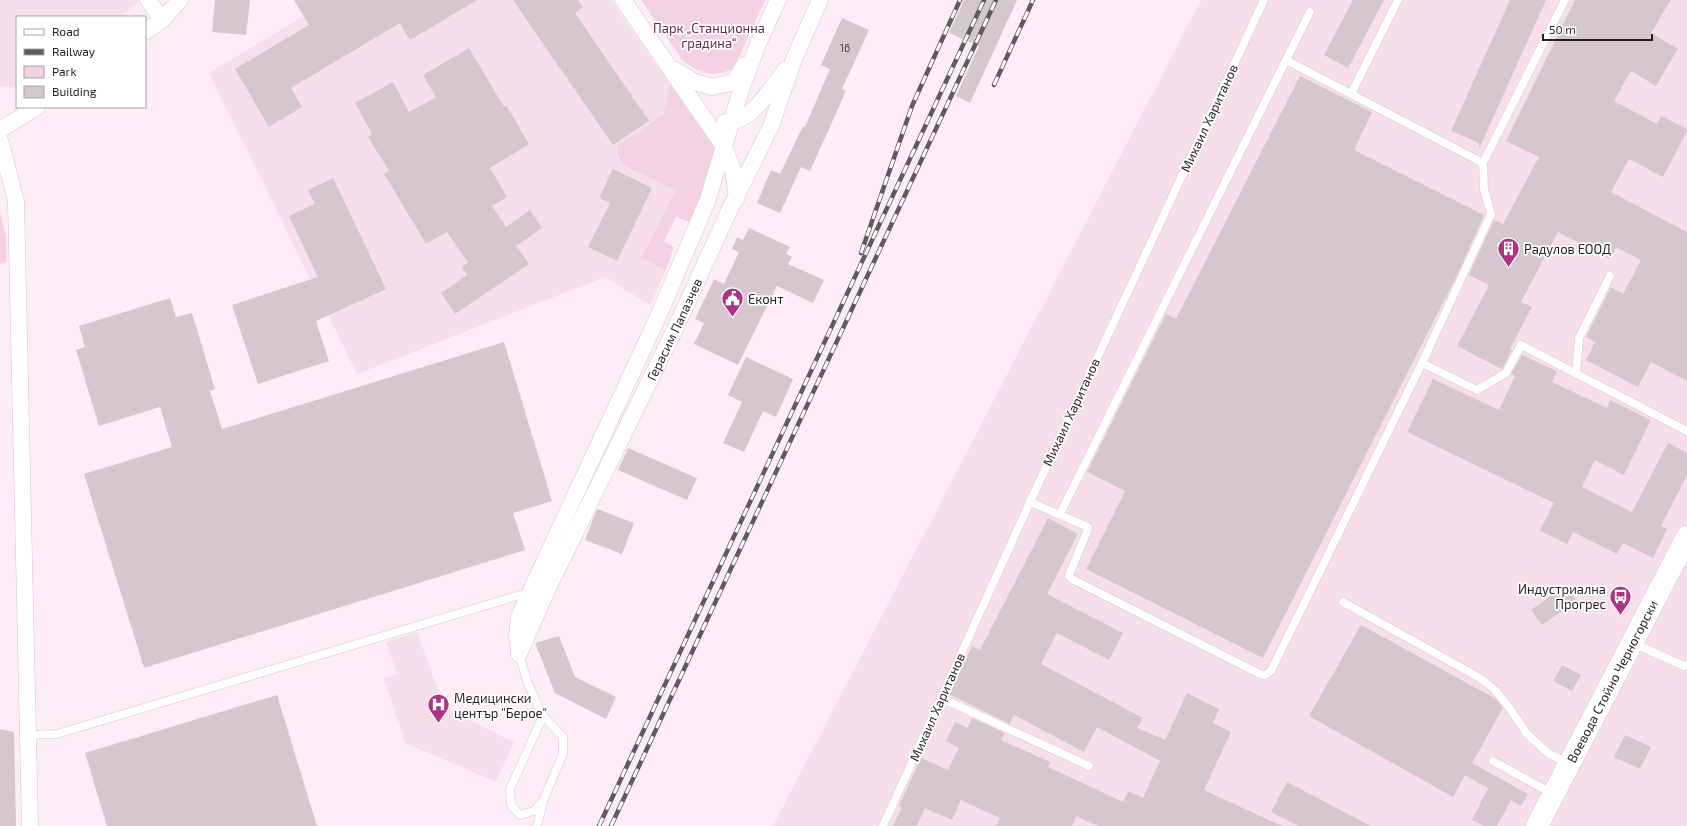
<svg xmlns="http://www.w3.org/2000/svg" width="1687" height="826" font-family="'Exo 2',sans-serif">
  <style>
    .built { fill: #f7deeb }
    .green { fill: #f4d0e3 }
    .building { fill: #d6c6ce }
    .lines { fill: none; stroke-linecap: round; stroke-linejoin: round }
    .lane-casing { stroke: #d5c4cd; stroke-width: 9 }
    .street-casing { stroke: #d5c4cd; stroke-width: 17 }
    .secondary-casing { stroke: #d5c4cd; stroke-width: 23 }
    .lane { stroke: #fff; stroke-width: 8 }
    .street { stroke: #fff; stroke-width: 16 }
    .secondary { stroke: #fff; stroke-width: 22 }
    .rail-casing { stroke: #62595e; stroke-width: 4.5 }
    .rail { stroke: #fff; stroke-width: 3; stroke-dasharray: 9; stroke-linecap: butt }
    .labels { text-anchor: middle; stroke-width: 3.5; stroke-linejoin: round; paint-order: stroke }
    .number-label { font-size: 11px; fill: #51494d }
    .park-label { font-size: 13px; fill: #642a4d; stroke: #fff }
    .street-label { font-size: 13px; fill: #251f22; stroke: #fff }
    .poi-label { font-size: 13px; fill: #251f22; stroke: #fff; text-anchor: start }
  </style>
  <rect width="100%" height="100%" fill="#feedf6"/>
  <g class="built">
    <path d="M0,0H138L139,2L119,17H17V88L0,86Z"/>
    <path d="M331,0H611L670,84L663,115L617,146L616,152L619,161L625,166L676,190L641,257L666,270L650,305L605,277L357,374L209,73Z"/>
    <path d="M1201,0H1687V826H773Z"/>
    <path d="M417,632L444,707L514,742L496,782L405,743L384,678L397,674L386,642Z"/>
  </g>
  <g class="green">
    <path d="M641,0H765L738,59L731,70L721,73L711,74L697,70L683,61Z"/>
    <path d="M670,84L699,126L711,132L716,146V163L689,222L676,217L664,241L674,247L666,270L641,258L676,190L625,166C618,160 616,155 617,146L663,115Z"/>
    <path d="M0,213L6,236L7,262L0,264Z"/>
  </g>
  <g class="building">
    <path d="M215,0H250L246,35L212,32Z"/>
    <path d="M294,0H477L410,40L400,23L291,88L302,107L269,127L235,69L309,25Z"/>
    <path d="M513,0H578L583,7L575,13L649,121L613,145Z"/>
    <path d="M964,0H1017L970,103L956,96L979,46L949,33Z"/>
    <path d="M1353,0H1384L1348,68L1324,55Z"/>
    <path d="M1510,0H1546L1479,149V143L1451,131Z"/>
    <path d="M1575,0H1671L1651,33L1678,49L1656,86L1631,71L1614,101L1657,124L1661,116L1687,129V131L1663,177L1629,159L1611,192L1687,232V381L1651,362L1638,387L1586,360L1595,342L1586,337L1611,287L1623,294L1641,260L1616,247L1610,259L1558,232L1521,302L1532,307L1510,349L1512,350L1502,369L1457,346L1489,285L1469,275L1494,220L1503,224L1539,157L1506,141Z"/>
    <path d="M842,18L869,30L842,89L846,91L810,171L801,167L780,213L757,203L771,170L780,174L803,126L805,127L830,69L821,65Z"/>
    <path d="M469,48L504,107L506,105L529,144L490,168L507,197L492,206L506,227L530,210L542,228L516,246L529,264L455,314L441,293L467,275L462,267L468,262L447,232L426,244L384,174L389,171L368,137L372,134L355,103L393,82L409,112L436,97L423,75Z"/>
    <path d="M1300,76L1372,112L1354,150L1484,215L1459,271L1263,658L1086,569L1125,491L1087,472L1166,314L1176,319Z"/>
    <path d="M613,169L652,188L617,261L588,247L610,203L599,198Z"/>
    <path d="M333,178L386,289L316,321L329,361L258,384L232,305L318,277L289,216L315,204L308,190Z"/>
    <path d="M749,228L790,247L786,254L792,257L788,264L824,280L813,303L777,286L738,365L694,344L704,323L695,319L714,279L724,284L739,252L732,249L737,237L743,240Z"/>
    <path d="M170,298L176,317L192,313L215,389L210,391L222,429L504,342L552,501L513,513L525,550L144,668L84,474L172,447L160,407L99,426L76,350L85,347L79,326Z"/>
    <path d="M1522,355L1557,371L1552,382L1607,408L1610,400L1651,420L1624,475L1595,460L1582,487L1632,512L1668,443L1687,453V475L1661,526L1667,529L1653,558L1623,543L1617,554L1573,532L1567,544L1540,531L1554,503L1407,432L1433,379L1499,410L1515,376L1511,374Z"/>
    <path d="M746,357L793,379L776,417L763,411L744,452L723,443L742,402L728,395Z"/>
    <path d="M628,448L697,478L687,500L618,470Z"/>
    <path d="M597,509L634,523L622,554L585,540Z"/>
    <path d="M1048,518L1078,534L1047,594L1123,633L1109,660L1057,633L1041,664L1143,718L1137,728L1165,740L1187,693L1219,709L1213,723L1231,732L1204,790L1282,826H1098L1076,816L1072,826H996L1000,818L961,800L952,820L925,808L917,826H893L902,807L899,806L921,758L948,770L959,748L946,741L955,722L968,728L972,718L1005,733L1001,740L1050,762L1048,767L1123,802L1128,791L1143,798L1160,761L1097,727L1084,752L1014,715L1010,724L949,694L972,646L980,650Z"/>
    <path d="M1566,585L1577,601L1542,625L1531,610Z"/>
    <path d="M1361,625L1496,699L1503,708L1472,763L1528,794L1521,806L1511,800L1497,826H1484L1472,820L1488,788L1465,775L1453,797L1309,716Z"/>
    <path d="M559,636L575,677L616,697L606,719L555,693L535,643Z"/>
    <path d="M1562,665L1581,675L1572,691L1553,681Z"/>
    <path d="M277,695L317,826H107L85,753Z"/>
    <path d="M0,729L14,732L16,826H0Z"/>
    <path d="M1625,735L1651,747L1640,769L1614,757Z"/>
    <path d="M1287,782L1371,826H1298L1271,812Z"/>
  </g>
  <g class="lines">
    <defs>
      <g id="lane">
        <path d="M1286,60L1483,163"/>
        <path d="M1351,94L1398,0"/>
        <path d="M1422,363L1477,390L1506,373L1521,345L1687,431"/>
        <path d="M1576,374L1579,338L1610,276"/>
        <path d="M1030,502L1088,527V529L1070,573L1069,576L1072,579L1260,674L1265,675L1271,671L1422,363L1491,214L1484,189L1483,163L1565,0"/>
        <path d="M1060,514L1310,12"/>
        <path d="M1343,602L1480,678L1495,690L1511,710L1527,734L1549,754L1569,763"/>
        <path d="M1633,643L1684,666L1687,665"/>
        <path d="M519,654L528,684L543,716L563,737V754L543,801L537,826"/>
        <path d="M941,698L1089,766"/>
        <path d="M28,735L57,734L530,592"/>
        <path d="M1493,761L1553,794"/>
        <path d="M541,803L534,811L520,815L511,805L510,789L543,716"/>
        <path d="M883,826L1030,502L1264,0"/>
      </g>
      <g id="street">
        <path d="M148,0L162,20"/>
        <path d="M623,0L724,147L733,170L737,197"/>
        <path d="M145,32L162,20L180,0"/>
        <path d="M675,70L695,82L712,87L734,82L744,65"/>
        <path d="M725,122C753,122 770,89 785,70"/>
        <path d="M0,130L37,107"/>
        <path d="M0,140L16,201L30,826"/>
        <path d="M519,651L517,636L519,616L657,319L707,202L741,90L758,44L778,0"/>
        <path id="s1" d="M519,654L548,588L677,325L729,211L771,126L794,59L820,0"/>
      </g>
      <g id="secondary">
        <path id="s2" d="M1537,826L1687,537"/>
      </g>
    </defs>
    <use href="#lane" class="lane-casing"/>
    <use href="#street" class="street-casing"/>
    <use href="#secondary" class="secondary-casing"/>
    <use href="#lane" class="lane"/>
    <use href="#street" class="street"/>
    <use href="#secondary" class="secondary"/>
    <defs>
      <g id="rail">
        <path d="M994,85L1033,0"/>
        <path d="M861,253L912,106L960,0"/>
        <path d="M599,826L984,0"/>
        <path d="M611,826L996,0"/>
      </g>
    </defs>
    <use href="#rail" class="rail-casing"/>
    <use href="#rail" class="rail"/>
  </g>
  <defs>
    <symbol id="building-pin" viewBox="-11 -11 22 30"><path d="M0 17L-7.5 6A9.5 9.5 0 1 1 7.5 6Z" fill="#af3384" stroke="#fff"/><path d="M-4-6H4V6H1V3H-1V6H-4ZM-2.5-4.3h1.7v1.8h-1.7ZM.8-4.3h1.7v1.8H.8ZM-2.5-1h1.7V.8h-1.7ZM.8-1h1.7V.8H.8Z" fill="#fff"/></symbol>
    <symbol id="civic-pin" viewBox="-11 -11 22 30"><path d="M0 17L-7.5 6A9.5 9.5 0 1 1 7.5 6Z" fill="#af3384" stroke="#fff"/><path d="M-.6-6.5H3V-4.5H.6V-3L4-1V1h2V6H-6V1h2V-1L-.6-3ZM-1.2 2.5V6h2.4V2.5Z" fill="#fff"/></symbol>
    <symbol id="bus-pin" viewBox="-11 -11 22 30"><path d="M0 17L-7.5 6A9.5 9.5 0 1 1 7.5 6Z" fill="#af3384" stroke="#fff"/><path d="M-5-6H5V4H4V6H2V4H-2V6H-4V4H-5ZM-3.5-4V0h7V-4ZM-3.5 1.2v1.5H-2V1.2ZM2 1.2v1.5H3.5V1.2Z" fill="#fff"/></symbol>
    <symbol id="hospital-pin" viewBox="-11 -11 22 30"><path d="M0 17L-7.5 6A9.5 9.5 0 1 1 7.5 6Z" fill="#af3384" stroke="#fff"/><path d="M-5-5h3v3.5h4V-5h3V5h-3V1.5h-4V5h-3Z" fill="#fff"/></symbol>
  </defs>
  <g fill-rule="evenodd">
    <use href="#building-pin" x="1496" y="236" width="25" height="34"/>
    <use href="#civic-pin" x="720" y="286" width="25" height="34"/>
    <use href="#bus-pin" x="1608" y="584" width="25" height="34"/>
    <use href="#hospital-pin" x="426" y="692" width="25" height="34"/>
  </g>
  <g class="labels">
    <g class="number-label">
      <text x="845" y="52">16</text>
    </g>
    <g class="park-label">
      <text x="709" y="33">Парк „Станционна<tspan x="709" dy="15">градина“</tspan></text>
    </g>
    <g class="street-label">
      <text transform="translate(1209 118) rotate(-65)" y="5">Михаил Хаританов</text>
      <text dy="5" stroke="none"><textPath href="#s1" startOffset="360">Герасим Папазчев</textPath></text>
      <text transform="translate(1071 412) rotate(-65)" y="5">Михаил Хаританов</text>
      <text dy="5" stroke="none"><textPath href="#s2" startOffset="163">Воевода Стойно Черногорски</textPath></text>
      <text transform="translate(937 707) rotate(-66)" y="5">Михаил Хаританов</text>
    </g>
    <g class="poi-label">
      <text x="1524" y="254">Радулов ЕООД</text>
      <text x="748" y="304">Еконт</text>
      <text x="1606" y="594" text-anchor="end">Индустриална<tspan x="1606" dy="15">Прогрес</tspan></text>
      <text x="454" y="703">Медицински<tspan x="454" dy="15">център "Берое"</tspan></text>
    </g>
  </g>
  <rect x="16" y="16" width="130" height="92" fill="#ffffff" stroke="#a8a5a7"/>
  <rect x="24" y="29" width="20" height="6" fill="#ffffff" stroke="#a8a5a7"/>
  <text x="52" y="36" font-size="12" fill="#251f22">Road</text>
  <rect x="24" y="49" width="20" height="6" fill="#62595e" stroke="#a8a5a7"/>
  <text x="52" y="56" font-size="12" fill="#251f22">Railway</text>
  <rect x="24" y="66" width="20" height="12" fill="#f4d0e3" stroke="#a8a5a7"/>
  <text x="52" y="76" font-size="12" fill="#251f22">Park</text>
  <rect x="24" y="86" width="20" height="12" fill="#d6c6ce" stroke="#a8a5a7"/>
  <text x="52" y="96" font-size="12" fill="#251f22">Building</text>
  <path d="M1543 34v6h109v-6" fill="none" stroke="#251f22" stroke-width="2"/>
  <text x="1549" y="34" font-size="12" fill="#251f22" stroke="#ffffff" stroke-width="3" paint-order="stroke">50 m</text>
</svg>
